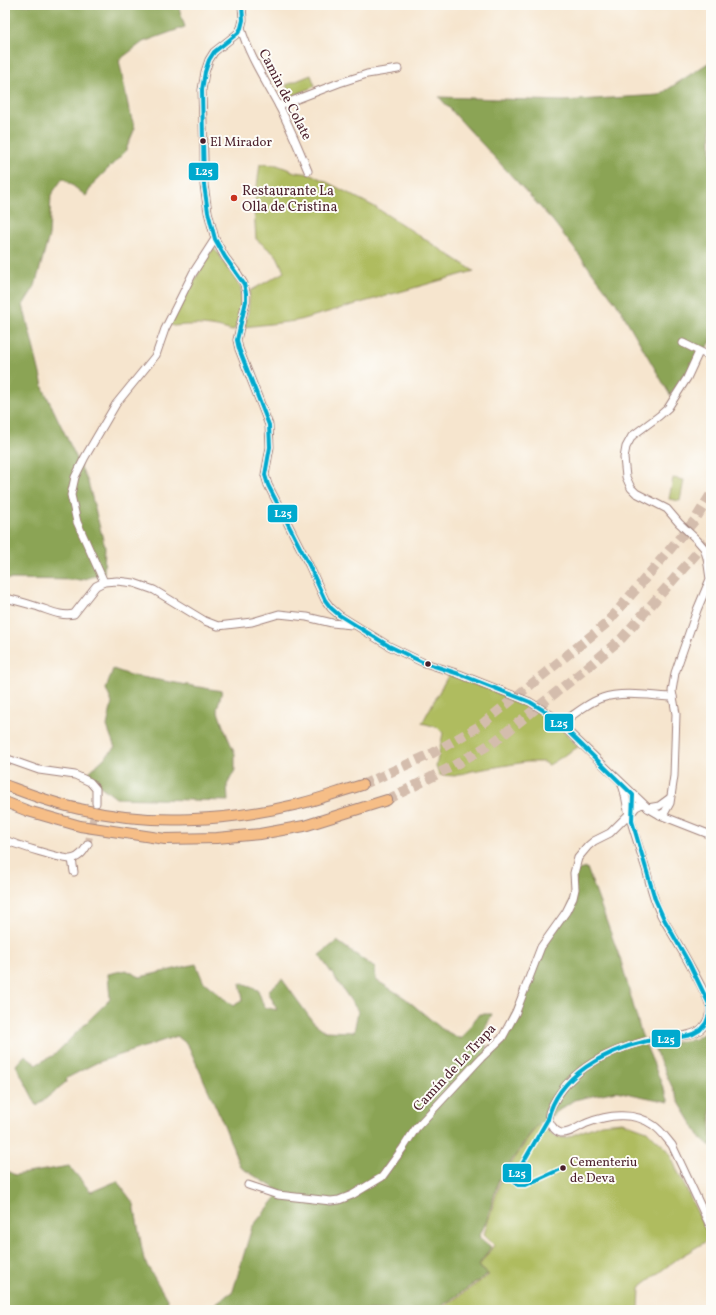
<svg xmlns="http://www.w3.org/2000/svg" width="716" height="1315" font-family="Vollkorn,serif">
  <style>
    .green { fill: #afbc5e; stroke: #7c6e44 }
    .forest { fill: #8ba455; stroke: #6a6240 }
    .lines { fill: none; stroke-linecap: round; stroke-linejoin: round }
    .minor-tunnel { stroke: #d4bdad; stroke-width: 7; stroke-dasharray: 7 3.5; stroke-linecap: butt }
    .highway-tunnel { stroke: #d4bdad; stroke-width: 10; stroke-dasharray: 10 5; stroke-linecap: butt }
    .minor-casing { stroke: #a0827c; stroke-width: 9 }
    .highway-casing { stroke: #a0827c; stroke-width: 12 }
    .minor { stroke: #fff; stroke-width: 7 }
    .highway { stroke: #f6be87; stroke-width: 10 }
    .bus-1-casing { stroke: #fdfcf7; stroke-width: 7 }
    .bus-1 { stroke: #00a9ce; stroke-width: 4 }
    .bus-dot { fill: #4a1f2b; stroke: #fdfcf7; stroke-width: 1.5 }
    .poi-dot { fill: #c8321e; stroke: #fdfcf7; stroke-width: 1.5 }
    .labels { text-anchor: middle; stroke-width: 4; stroke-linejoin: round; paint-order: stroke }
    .bus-label { font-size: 13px; fill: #4a1f2b; stroke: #fdfcf7; text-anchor: start }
    .street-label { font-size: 14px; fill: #4a1f2b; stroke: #fdfcf7 }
    .poi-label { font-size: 14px; fill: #4a1f2b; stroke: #fdfcf7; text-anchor: start }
    .line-badge { stroke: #fdfcf7; stroke-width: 1.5 }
    .badge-label { font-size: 11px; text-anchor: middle; font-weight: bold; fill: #fff }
  </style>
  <rect width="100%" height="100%" fill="#fdfcf7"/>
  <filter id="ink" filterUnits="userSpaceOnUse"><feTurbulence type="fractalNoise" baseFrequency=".025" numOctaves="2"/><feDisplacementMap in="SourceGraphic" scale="8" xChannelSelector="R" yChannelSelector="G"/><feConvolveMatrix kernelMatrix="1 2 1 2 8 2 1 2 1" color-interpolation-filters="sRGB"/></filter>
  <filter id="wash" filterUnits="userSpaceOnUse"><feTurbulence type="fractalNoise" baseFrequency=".012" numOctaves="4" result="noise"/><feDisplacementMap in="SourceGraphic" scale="16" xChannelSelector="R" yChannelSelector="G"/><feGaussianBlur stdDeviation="0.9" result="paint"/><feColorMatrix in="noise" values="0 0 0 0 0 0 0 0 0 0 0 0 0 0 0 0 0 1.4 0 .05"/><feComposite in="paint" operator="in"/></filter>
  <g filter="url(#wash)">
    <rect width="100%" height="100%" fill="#f6e5ce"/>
    <g class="green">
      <path d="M311,75L315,86L291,97L286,85Z"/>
      <path d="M260,164L277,165L295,172L311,174L375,207L474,271L296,321L244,327L248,313L250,291L284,272L277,256L256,239L254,208Z"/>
      <path d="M213,248L218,253L241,288V309L235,329L232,331C211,324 195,324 173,326L170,324Z"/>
      <path d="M673,478L684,480L680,501L669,499Z"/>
      <path d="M449,674L511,698L538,710L566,733L578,747L549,765L544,762H526L472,771L455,776L440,775L436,767L443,733L437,727L422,723Z"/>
      <path d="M622,1122L647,1131L667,1149L710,1239L680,1257L642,1285L640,1288L639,1310H439L489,1275L479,1266L494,1245L484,1234L501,1179L538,1124L546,1129L555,1136L565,1138L601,1124Z"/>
    </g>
    <g class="forest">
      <path d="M5,5H178L185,27L143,42L119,60L129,110L135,128L125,152L93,184L86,196L63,178L51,195L49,236L35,286L23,305L44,390L88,482L105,547L104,573L82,580L5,579Z"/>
      <path d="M711,61V342L670,395L619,307L553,221L439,97L563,101L659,95Z"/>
      <path d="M113,669L130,675L222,691L217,709L223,726L235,754V770L227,785L228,801L116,798L100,786L87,774L115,748L107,726L112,703L106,689Z"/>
      <path d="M587,868L621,961L641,1033L669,1102L616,1091L574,1100L535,1127L499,1179L487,1220L479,1237L491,1247L478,1266L488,1274L436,1310H206L233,1291L252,1227L281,1192L240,1167L224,1125L188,1045L177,1036L96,1063L67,1078L66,1082L37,1106L16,1065L25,1055L37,1064L54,1055L110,999L108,974L126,970L140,977L196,964L203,981L233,1006L243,1000L240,983L258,990L264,1007L277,1010L268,991L282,979L313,1022L325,1031L354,1032L358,1011L319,955L337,941L375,968L376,980L405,998L442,1029L461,1039L479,1014H492L482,1035L488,1050L503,1038L541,952L568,912L578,870Z"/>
      <path d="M711,1027V1146L702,1140L680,1104L653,1046L695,1039L703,1034Z"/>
      <path d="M69,1166L91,1192L117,1181L134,1204L144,1260L167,1299L168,1310H5V1170L15,1175Z"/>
    </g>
  </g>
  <g filter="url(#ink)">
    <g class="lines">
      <path class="minor-tunnel" d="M88,844L95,807"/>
      <g class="highway-tunnel">
        <path d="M362,785L433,753L481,725L607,623L695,520L711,494"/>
        <path d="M387,800L453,766L494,742L583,671L622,638L711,537"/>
      </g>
      <defs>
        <g id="minor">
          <path d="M242,5L243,20L241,28L238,33L214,52L209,60L205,72L202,90L204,159V185L208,212L215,239L225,257L238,274L244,284L246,293V301L237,340L239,349L269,425L270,447L265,475L268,485L309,565L325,600L331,608L339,615L389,646L422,662L459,674L530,702L551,715L648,808L660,815L711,835"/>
          <path d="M241,28C249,56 265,80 279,106C290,127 299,149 308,171"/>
          <path d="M279,106L339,83L367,74L398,69"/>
          <path d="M683,343L711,357"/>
          <path d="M104,582L77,522L71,495L75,477L85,457L116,404L156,355L165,329L193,273L215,239"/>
          <path d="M5,598C15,600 25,603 35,606C49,610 60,617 74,614L96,586L104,582L117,581L134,583L154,590L205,621L218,626L252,622L279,614L307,617L332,623L352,625"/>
          <path d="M560,724C573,716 588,702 602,698C622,691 652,696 673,697"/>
          <path d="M5,758L39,770L75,775L90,782L96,789V803"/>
          <path d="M622,785C626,794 626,804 629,814C634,832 640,850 646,869C650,885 654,902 662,917C676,940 689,962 701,986C704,993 709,1000 710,1008C710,1014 707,1022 703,1027C693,1039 661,1037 645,1041C608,1051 572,1068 553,1104C549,1111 546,1118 552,1126C554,1129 557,1132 561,1133C570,1134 579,1126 587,1123C607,1115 634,1111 653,1125C661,1130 666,1138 672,1145L711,1228"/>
          <path d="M648,808L659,806L670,798"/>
          <path d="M633,811L636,807L642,804"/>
          <path d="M660,815L665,812L670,803L674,776L676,714L672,691L675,673L697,610L710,579L707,558L704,548L697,540L679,523L667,509L636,493L631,488L626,477L624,458L626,447L632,436L659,416L668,408L687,378L699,352"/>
          <path d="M5,840C14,844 64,860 72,859C80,857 84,851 88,844"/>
          <path d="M72,859L74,872"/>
          <path d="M248,1185L278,1195L331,1201L339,1200L352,1195L382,1177L403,1148L416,1128L481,1058L502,1038L516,1012L541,947L566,912L573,898L575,889L574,873L578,858L588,846L594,841L610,833L629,814"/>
        </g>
        <g id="highway">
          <path d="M5,785C29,794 54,804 80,809C150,826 228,821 299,804C320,799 341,791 362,785"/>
          <path d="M5,802L28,811L80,826L165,839L217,838L260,834L304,826L387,800"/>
        </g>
      </defs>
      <use href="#minor" class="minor-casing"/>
      <use href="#highway" class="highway-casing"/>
      <use href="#minor" class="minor"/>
      <use href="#highway" class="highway"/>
      <defs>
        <g id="bus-1">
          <path d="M242,5L243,20L241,28L238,33L214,52L209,60L205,72L202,90L204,185L208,212L215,239L225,257L244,284L246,293V301L237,340L239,349L269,425L270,447L265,475L268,485L309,565L325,600L331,608L339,615L389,646L422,662L459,674L530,702L551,715L633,795L632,821L655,899L664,919L689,963L709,1004V1015L706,1023L700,1030L693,1034C678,1039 663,1038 647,1041C607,1050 558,1075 548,1119"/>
          <path d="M548,1119L517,1173L515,1182L518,1185H526L563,1168"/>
        </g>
      </defs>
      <use href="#bus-1" class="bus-1-casing"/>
      <use href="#bus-1" class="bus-1"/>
    </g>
  </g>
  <g class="bus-dot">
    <circle cx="203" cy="141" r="3.5"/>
    <circle cx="428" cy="664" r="3.5"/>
    <circle cx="563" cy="1168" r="3.5"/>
  </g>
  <circle class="poi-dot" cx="234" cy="198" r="4"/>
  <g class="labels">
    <g class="bus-label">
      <text x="210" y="146">El Mirador</text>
      <text x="570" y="1166">Cementeriu<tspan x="570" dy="16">de Deva</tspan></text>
    </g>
    <g class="street-label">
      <text transform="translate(286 94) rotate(63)" y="5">Camin de Colate</text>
      <text transform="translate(454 1067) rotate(-47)" y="5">Camín de La Trapa</text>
    </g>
    <g class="poi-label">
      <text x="242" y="195">Restaurante La<tspan x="242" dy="16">Olla de Cristina</tspan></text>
    </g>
  </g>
  <g class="line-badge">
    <rect x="188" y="162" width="31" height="19" rx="4" fill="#00a9ce"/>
    <rect x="267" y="504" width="31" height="19" rx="4" fill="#00a9ce"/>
    <rect x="544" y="713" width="30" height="19" rx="4" fill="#00a9ce"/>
    <rect x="651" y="1029" width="30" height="19" rx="4" fill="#00a9ce"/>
    <rect x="502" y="1163" width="30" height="20" rx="4" fill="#00a9ce"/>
  </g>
  <g class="badge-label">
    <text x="204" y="175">L25</text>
    <text x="283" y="517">L25</text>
    <text x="559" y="727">L25</text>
    <text x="666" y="1043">L25</text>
    <text x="517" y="1177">L25</text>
  </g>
  <rect width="716" height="1315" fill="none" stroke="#fdfcf7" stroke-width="20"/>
</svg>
